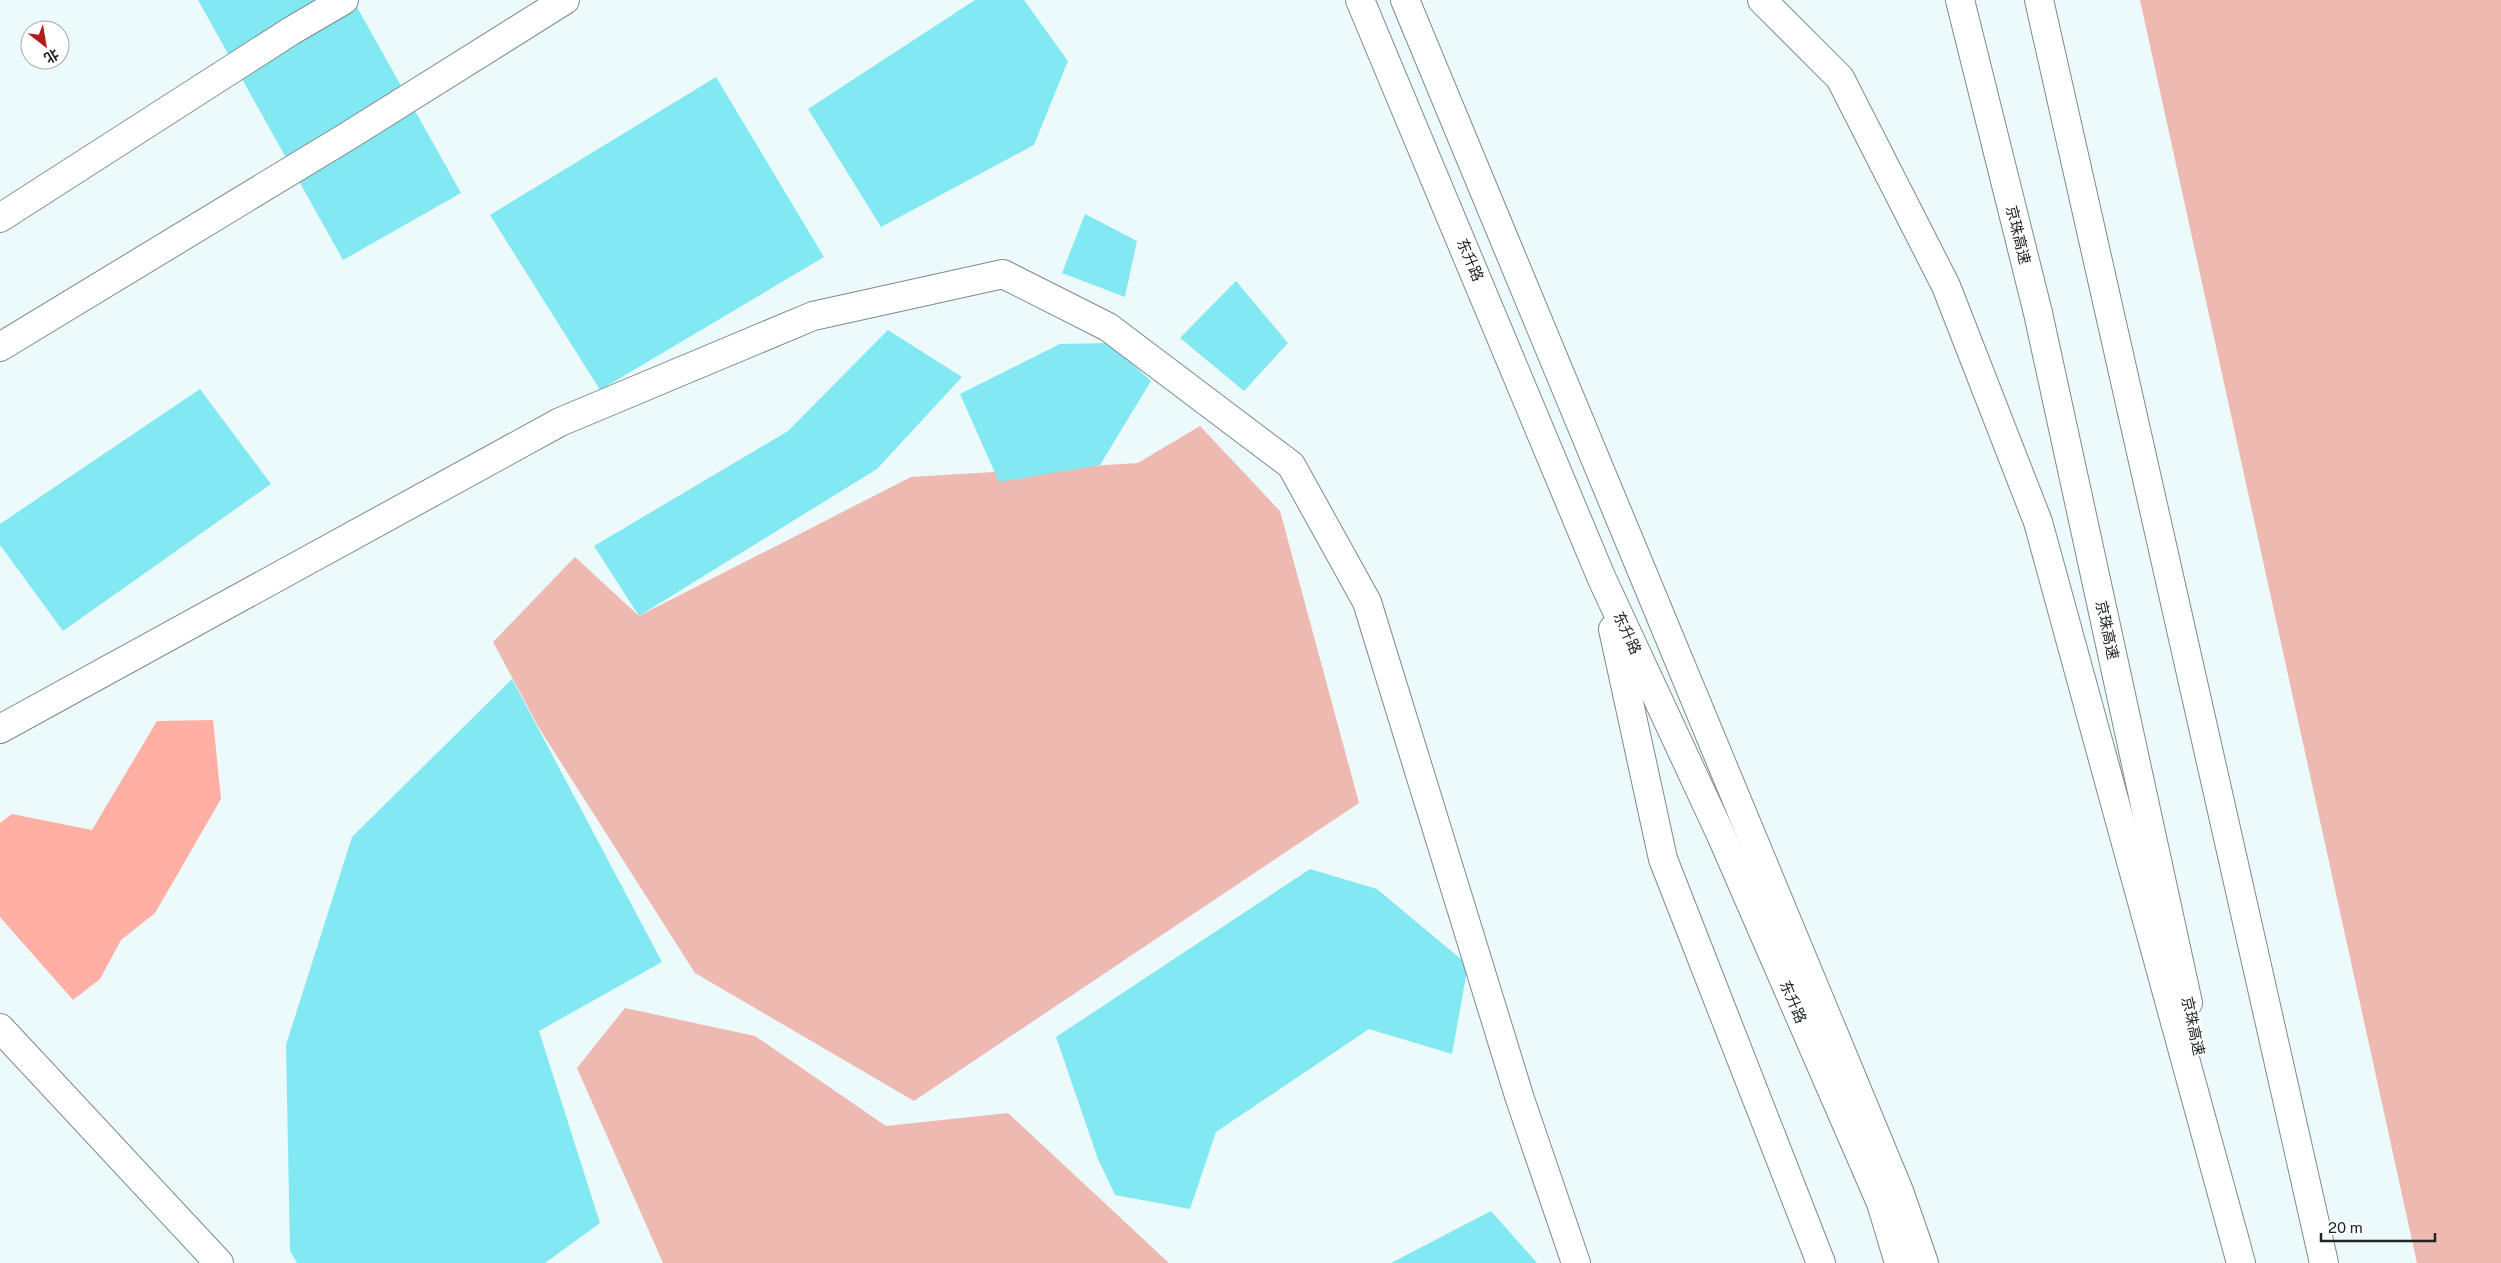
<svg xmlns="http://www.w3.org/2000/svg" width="2501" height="1263" font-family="'Public Sans','Noto Sans SC',sans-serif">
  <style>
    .green { fill: #edb9b1 }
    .water { fill: #ffafa3 }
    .building { fill: #82e8f2 }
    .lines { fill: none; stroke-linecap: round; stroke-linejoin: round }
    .minor-casing { stroke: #7f8a8b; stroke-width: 30 }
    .major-casing { stroke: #7f8a8b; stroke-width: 30 }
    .highway-casing { stroke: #7f8a8b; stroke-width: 30 }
    .minor { stroke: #fff; stroke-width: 28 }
    .major { stroke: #fff; stroke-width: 28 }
    .highway { stroke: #fff; stroke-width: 28 }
    .labels { text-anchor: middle; stroke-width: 4.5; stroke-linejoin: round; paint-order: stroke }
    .street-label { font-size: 15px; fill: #202526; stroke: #fff }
  </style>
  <rect width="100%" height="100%" fill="#edfafb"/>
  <g class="green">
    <path d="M2140,0H2501V1263H2417Z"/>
    <path d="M1200,426L1280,511L1359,803L914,1101L695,973L539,728L493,642L575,557L639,616L911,477L1138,463Z"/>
    <path d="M625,1008L755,1036L886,1126L1008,1113L1169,1263H663L577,1068Z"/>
  </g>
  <path class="water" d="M213,720L221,799L155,913L121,940L100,979L73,1000L0,917V823L12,814L92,830L157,721Z"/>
  <g class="building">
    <path d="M198,0H353L461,193L343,260Z"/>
    <path d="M975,0H1024L1068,61L1034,145L881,227L808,109Z"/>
    <path d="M716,77L824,257L600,390L490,215Z"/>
    <path d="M1085,214L1137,241L1125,297L1062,273Z"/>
    <path d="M1236,281L1288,343L1244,391L1180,338Z"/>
    <path d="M888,330L962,377L877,469L639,616L594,546L788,431Z"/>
    <path d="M1109,343L1151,381L1100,465L999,482L960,394L1060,344Z"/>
    <path d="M200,389L271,484L63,631L0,545V524Z"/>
    <path d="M512,679L662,962L539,1031L600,1223L545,1263H297L290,1251L286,1045L352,837Z"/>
    <path d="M1310,869L1377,889L1468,965L1452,1054L1369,1029L1216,1132L1190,1209L1115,1195L1098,1159L1056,1037Z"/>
    <path d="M1491,1211L1537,1263H1391Z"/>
  </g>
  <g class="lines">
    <defs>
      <g id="minor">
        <path d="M0,729L560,422L813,316L1003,274L1108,327L1291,465L1367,602L1520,1099L1576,1263"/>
        <path d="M0,1028L219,1263"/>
      </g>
      <g id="major">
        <path d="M1360,0L1602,579L1721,835L1881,1203L1899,1263"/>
        <path d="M1405,0L1899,1191L1924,1263"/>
        <path d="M1613,629L1663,859L1821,1263"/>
      </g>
      <g id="highway">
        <path d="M1762,0L1840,78L1946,286L2038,522L2241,1263"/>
        <path d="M1960,0L2038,313L2188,1003"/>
        <path d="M2039,0L2324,1263"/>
        <path d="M0,218L291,31L344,0"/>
        <path d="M0,347L348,136L565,0"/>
      </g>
    </defs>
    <use href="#minor" class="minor-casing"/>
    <use href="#major" class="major-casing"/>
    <use href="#highway" class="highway-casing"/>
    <use href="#minor" class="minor"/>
    <use href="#major" class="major"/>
    <use href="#highway" class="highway"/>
  </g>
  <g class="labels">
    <g class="street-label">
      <text transform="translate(2018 235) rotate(76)" y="5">京珠高速</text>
      <text transform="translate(1470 260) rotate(67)" y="5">东升路</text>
      <text transform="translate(2107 630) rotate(78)" y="5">京珠高速</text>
      <text transform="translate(1627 633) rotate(65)" y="5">东升路</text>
      <text transform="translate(1793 1002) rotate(67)" y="5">东升路</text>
      <text transform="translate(2193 1026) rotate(78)" y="5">京珠高速</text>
    </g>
  </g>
  <g transform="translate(45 45) rotate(149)"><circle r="24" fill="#ffffff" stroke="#a6a8a8"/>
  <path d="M0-4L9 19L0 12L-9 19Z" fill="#ae1e17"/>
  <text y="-8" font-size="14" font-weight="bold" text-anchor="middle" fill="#202526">北</text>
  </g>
  <path d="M2321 1233v8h114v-8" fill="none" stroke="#202526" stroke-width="2.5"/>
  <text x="2328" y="1233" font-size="15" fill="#202526" stroke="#ffffff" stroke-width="4" paint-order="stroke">20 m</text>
</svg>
